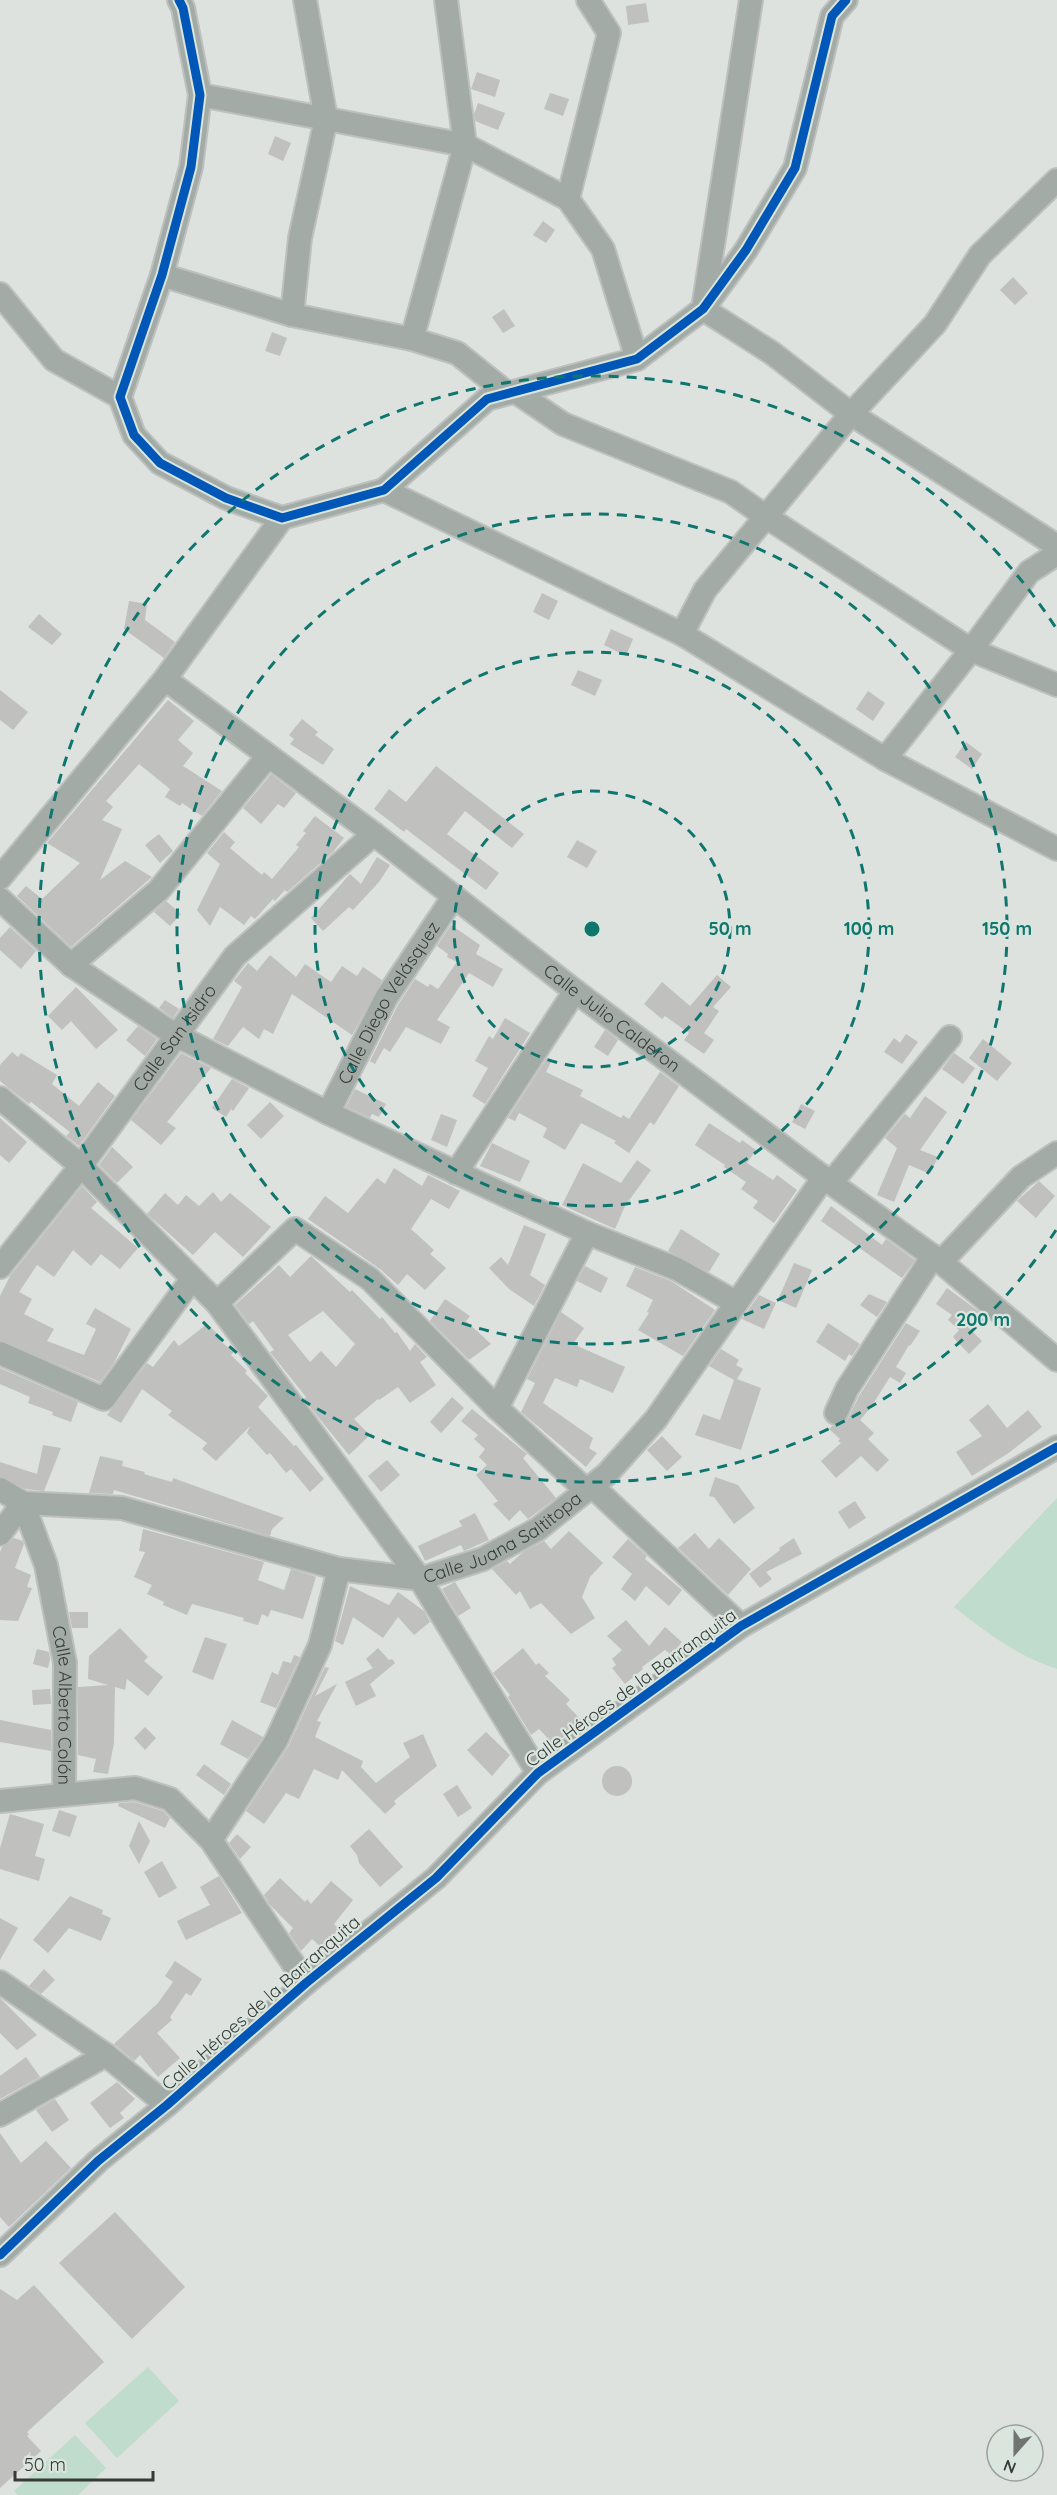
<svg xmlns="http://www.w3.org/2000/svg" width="1057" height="2495" font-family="Quicksand,sans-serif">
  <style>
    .grass { fill: #c0dccc }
    .building { fill: #c0c0be; fill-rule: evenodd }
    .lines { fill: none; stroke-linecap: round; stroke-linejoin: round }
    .street-casing { stroke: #bdc0be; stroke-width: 26 }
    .street { stroke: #a3aba7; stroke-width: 22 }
    .cycleway-casing { stroke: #dae5de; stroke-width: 13 }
    .cycleway { stroke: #0057b8; stroke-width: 9 }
    .ring { fill: none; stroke: #0f766e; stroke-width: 3; stroke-dasharray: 10 8 }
    .labels { text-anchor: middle; stroke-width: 4.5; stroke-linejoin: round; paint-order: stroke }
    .street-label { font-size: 18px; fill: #373b38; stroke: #dae5de }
    .centre { fill: #0f766e; stroke: #dae5de; stroke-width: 3 }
    .ring-label { font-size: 18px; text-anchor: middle; font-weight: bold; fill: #0f766e; stroke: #dae5de; stroke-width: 4.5; stroke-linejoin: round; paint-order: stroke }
  </style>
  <rect width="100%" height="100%" fill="#dde2df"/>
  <g class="grass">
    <path d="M1057,1498V1669C1017,1656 987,1633 954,1607Z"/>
    <path d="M148,2367L179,2401L117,2458L85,2423Z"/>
    <path d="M75,2435L106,2468L78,2495H18L14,2491Z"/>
  </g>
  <g class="building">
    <path d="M646,3L649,22L628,25L626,6Z"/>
    <path d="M477,72L500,80L495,97L471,89Z"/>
    <path d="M550,93L569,99L563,116L544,109Z"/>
    <path d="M478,103L505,113L498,130L475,121L474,114Z"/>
    <path d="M275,136L291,143L283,161L268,154Z"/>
    <path d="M543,221L555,230L546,243L533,235Z"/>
    <path d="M1013,277L1028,293L1015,305L1000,290Z"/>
    <path d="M504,309L515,326L503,333L492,317Z"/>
    <path d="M272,332L287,338L280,356L265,351Z"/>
    <path d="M542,593L558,601L549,620L533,612Z"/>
    <path d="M129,601L147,604L145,620L175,642L164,658L124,629Z"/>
    <path d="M39,614L62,634L52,645L28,627Z"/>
    <path d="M611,629L633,639L626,656L604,645Z"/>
    <path d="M578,670L602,680L595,696L571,685Z"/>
    <path d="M0,690L28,712L13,730L0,720Z"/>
    <path d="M868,691L885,703L873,721L856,709Z"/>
    <path d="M168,700L194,721L178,740L193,753L183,766L222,791L202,816L182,803L180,806L165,797L170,789L139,764L106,801L113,807L102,820L122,829L100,880L125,861L152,877L71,947L17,896L26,886L42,899L80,863L47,843Z"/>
    <path d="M302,719L318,732L315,735L334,749L323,765L290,744L294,739L289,735Z"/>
    <path d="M966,742L982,754L972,769L955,757Z"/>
    <path d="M436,766L524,834L512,848L465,811L447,834L499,873L486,890L406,829L404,832L374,809L389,789L406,802Z"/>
    <path d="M271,774L296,793L284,808L278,804L261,824L243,808Z"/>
    <path d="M315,816L344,838L333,852L287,892L285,890L275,901L273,899L255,919L251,916L244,925L220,907L210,926L197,910L220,864L207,853L224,832L235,842L230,848L262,875L264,872L272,879L299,847L296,845L306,833L303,831Z"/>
    <path d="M159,834L173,851L160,863L145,845Z"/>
    <path d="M577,840L597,851L587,868L567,857Z"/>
    <path d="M377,857L390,865L379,882L353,910L349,907L323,931L311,918L350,874L361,884Z"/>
    <path d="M166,901L181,914L170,926L154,912Z"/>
    <path d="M451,925L480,945L476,954L503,969L493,987L469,973L437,1020L450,1027L441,1044L406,1027L390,1052L384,1048L375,1064L370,1061L398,1005L415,979L428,987L430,984L438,989L457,962L447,957L448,954L437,946Z"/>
    <path d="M10,927L36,951L21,969L0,950V938Z"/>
    <path d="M270,955L296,977L305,964L331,982L342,966L357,976L363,967L382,980L352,1035L292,994L273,1034L264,1029L259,1039L243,1027L228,1046L213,1039L242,987L234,981L248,963L257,971Z"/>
    <path d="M717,975L731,987L713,1007L719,1011L704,1033L714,1040L704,1054L684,1040L689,1033L665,1016L662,1019L644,1004L662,982L690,1006Z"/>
    <path d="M76,987L118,1030L96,1049L71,1021L62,1030L48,1016Z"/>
    <path d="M165,1000L179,1009L173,1018L159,1008Z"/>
    <path d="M505,1018L530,1033L485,1104L472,1096L488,1068L475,1061L489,1036L493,1039Z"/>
    <path d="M138,1026L157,1039L145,1056L126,1040Z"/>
    <path d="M605,1030L618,1040L608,1056L594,1047Z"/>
    <path d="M906,1034L918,1042L902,1064L884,1052L894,1038L900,1043Z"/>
    <path d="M983,1039L1012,1063L997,1081L969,1058Z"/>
    <path d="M12,1052L18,1057L21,1053L57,1075L52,1084L79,1106L98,1082L115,1096L79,1146L66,1136L70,1132L31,1102L29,1104L0,1081V1065Z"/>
    <path d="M181,1053L211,1068L167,1122L176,1128L161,1145L131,1120Z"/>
    <path d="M954,1053L975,1068L963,1084L942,1069Z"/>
    <path d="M547,1058L552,1060L546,1072L583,1090L580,1096L621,1118L623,1115L629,1119L660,1072L679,1086L654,1125L650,1122L629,1153L614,1143L616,1141L581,1123L565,1150L543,1137L547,1128L519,1113L515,1121L508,1118Z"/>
    <path d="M232,1079L249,1088L233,1111L231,1109L226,1117L212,1108Z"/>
    <path d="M355,1089L386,1104L379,1117L372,1114L370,1118L346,1107Z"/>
    <path d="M925,1096L947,1112L920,1150L938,1157L930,1174L909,1165L894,1202L877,1195L897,1148L885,1138L905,1114L910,1118Z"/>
    <path d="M270,1102L284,1116L261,1139L247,1125Z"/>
    <path d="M801,1104L815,1111L805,1129L792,1122Z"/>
    <path d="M441,1114L457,1120L447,1147L431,1140Z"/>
    <path d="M0,1118L27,1142L9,1163L0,1155Z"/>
    <path d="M709,1123L740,1143L742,1140L756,1150L747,1163L773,1180L777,1175L797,1190L774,1223L753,1208L758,1201L741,1189L746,1182L724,1167L725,1165L695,1145Z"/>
    <path d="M492,1143L530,1161L520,1182L480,1166Z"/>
    <path d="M112,1147L133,1167L117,1183L99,1165Z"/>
    <path d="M637,1160L651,1170L625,1206L615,1229L562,1205L583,1163L621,1183Z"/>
    <path d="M394,1168L422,1186L428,1175L460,1191L449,1209L431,1199L411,1229L434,1250L430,1254L446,1268L425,1290L407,1274L398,1285L380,1269L308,1219L325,1196L348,1213L377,1178L385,1184Z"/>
    <path d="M1039,1181L1055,1196L1036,1218L1017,1201Z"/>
    <path d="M82,1186L97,1202L91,1208L138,1248L120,1269L101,1254L91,1266L73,1250L54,1277L37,1265L19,1292L32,1299L24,1314L54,1329L47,1341L84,1355L96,1329L86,1324L95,1308L131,1329L114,1363L100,1382L0,1340V1296L10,1276Z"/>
    <path d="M213,1192L221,1202L230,1193L271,1227L243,1257L215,1232L193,1255L147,1214L165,1193L178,1205L186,1195L199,1206Z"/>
    <path d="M831,1206L882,1245L886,1239L915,1260L902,1278L821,1221Z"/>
    <path d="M524,1225L546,1234L530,1275L545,1285L534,1306L509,1289L489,1268L501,1257L508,1265Z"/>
    <path d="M681,1229L720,1254L709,1272L668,1251Z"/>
    <path d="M311,1256L350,1292L352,1290L380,1319L382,1317L395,1333L397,1332L410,1351L415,1344L427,1357L420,1362L436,1385L410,1403L398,1387L379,1400L378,1399L354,1419L370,1435L349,1455L318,1417L304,1399L306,1397L270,1352L274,1350L253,1321L249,1324L235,1305L279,1265L290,1277ZM323,1311L355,1344L336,1367L321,1351L310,1362L288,1335Z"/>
    <path d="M794,1263L812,1270L796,1308L778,1300Z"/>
    <path d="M585,1266L608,1278L601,1293L577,1281Z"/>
    <path d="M635,1267L671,1281L715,1310L683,1356L638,1330L649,1313L647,1312L653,1300L626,1286Z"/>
    <path d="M947,1288L981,1313L969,1328L982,1341L969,1354L953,1337L959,1330L948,1320L952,1315L936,1304Z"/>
    <path d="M869,1294L887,1302L877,1317L860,1305Z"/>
    <path d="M759,1295L776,1303L764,1329L742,1319Z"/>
    <path d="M445,1299L470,1316L466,1321L491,1344L469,1360L430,1321Z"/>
    <path d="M561,1312L584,1328L573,1344L625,1367L613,1393L580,1379L577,1387L555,1378L543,1403L593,1438L589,1448L597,1453L586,1467L521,1412L535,1383L527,1379Z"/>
    <path d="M828,1323L860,1344L852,1356L849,1354L845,1361L816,1342Z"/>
    <path d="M906,1323L920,1331L910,1346L909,1345L896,1367L906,1373L900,1383L890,1377L871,1407L860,1420L874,1433L868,1439L889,1460L877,1472L861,1456L836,1478L821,1461L841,1443L838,1441L840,1439L829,1429L832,1426L843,1424L848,1419L859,1396Z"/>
    <path d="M207,1324L222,1338L220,1341L234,1352L231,1355L247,1371L245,1373L268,1396L258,1407L294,1446L296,1445L324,1479L310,1492L291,1469L286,1473L270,1453L267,1455L247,1433L250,1426L216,1461L202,1449L207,1443L168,1415L172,1411L142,1389L121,1423L107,1415L147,1363L153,1367L174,1340L179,1346Z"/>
    <path d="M721,1349L739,1360L736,1365L743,1369L737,1379L761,1388L741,1450L695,1435L703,1414L720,1420L734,1380L709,1366Z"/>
    <path d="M0,1368L78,1402L71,1422L52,1415L53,1412L28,1403L30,1397L0,1384Z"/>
    <path d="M452,1397L464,1408L441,1433L430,1422Z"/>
    <path d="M988,1404L1007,1428L1028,1410L1042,1427L1010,1452L972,1476L956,1452L982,1436L969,1420Z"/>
    <path d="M472,1409L527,1454L523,1458L556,1498L528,1519L520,1510L509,1521L493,1504L498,1501L476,1475L487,1465L479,1457L485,1449L474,1439L478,1435L461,1421Z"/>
    <path d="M662,1436L682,1457L667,1471L647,1450Z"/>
    <path d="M43,1445L61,1448L44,1491L25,1489L0,1476V1462L37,1474Z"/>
    <path d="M100,1456L123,1461L122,1466L145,1472L144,1474L172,1482L173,1478L284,1518L272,1529L270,1536L114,1490L113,1494L89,1493Z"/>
    <path d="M387,1460L400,1475L381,1492L368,1476Z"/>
    <path d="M715,1477L738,1485L755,1508L734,1524L714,1497L709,1496Z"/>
    <path d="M855,1501L866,1518L849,1529L838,1512Z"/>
    <path d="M475,1513L489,1540L464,1551L461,1545L425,1561L418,1546L462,1526L459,1521Z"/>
    <path d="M143,1529L264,1562L258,1580L284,1590L291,1569L314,1576L316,1577L303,1619L271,1610L268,1617L262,1614L258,1625L243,1621L244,1618L192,1604L187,1615L163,1605L164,1602L147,1594L152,1585L134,1577L145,1552L139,1551Z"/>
    <path d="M569,1531L603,1563L590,1577L582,1597L595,1618L571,1634L541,1603L530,1609L520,1591L516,1595L492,1569L507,1561L510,1564L523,1552L544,1541L551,1549Z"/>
    <path d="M695,1533L709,1549L719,1538L751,1569L728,1595L678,1548Z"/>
    <path d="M14,1538L23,1541L24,1544L15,1568L31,1575L27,1587L32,1588L18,1621L0,1620V1552L2,1547Z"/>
    <path d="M794,1538L802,1554L766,1572L772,1579L760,1588L749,1574L780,1550L779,1548Z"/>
    <path d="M628,1539L647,1556L645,1559L682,1590L669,1606L646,1586L635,1601L621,1589L632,1574L612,1557Z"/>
    <path d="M455,1582L471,1608L458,1616L442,1589Z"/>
    <path d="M350,1586L389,1605L398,1592L424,1611L430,1622L414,1635L398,1617L383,1638L353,1617L343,1645L335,1641Z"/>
    <path d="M69,1612H88V1628H72Z"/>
    <path d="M626,1620L649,1646L665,1627L682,1642L671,1655L665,1650L642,1667L643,1669L625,1684L612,1668L616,1665L612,1659L622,1650L607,1636Z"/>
    <path d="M120,1628L148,1657L144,1661L163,1677L148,1696L127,1679L125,1690L115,1687L114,1743L108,1774L93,1772L96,1759L78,1755V1687L108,1685L88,1679L89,1656Z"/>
    <path d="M205,1637L227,1644L213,1680L192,1672Z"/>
    <path d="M378,1648L389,1660L392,1659L395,1663L370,1684L376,1696L356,1706L345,1682L373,1668L366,1659Z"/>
    <path d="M523,1648L536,1665L539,1663L549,1673L545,1676L570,1700L566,1704L582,1721L554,1745L539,1729L531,1735L508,1697L510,1695L493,1673Z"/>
    <path d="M37,1649L49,1652L50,1659L48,1668L33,1664Z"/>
    <path d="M294,1655L300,1657L276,1708L260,1702L272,1672L278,1675L283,1661L291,1663Z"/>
    <path d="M325,1667L329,1668L315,1696L337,1684L317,1721L321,1722L315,1737L363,1761L361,1767L376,1783L410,1757L403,1743L423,1734L437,1766L394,1801L396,1804L385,1814L342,1770L338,1780L314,1769L299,1799L286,1793L264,1824L246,1811L288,1747Z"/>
    <path d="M50,1689L51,1704L33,1705L32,1690Z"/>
    <path d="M0,1720L51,1730V1751L0,1742Z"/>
    <path d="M232,1720L263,1737L248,1759L220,1744Z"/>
    <path d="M145,1727L156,1738L145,1750L134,1738Z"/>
    <path d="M486,1732L510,1755L492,1776L467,1750Z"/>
    <path d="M204,1764L231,1784L224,1795L196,1775Z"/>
    <circle cx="617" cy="1781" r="15"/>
    <path d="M457,1785L472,1808L458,1817L443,1794Z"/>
    <path d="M134,1802L163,1811L170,1818L165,1828L118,1806L119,1803Z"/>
    <path d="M59,1810L77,1816L70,1837L52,1831Z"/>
    <path d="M10,1814L44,1824L35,1856L45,1859L39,1881L0,1869V1848Z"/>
    <path d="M139,1821L150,1841L139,1864L129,1846Z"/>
    <path d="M369,1829L403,1867L380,1887L359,1863L357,1855L350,1846Z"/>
    <path d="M237,1834L251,1847L240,1859L229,1843Z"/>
    <path d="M162,1861L177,1888L159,1898L144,1872Z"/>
    <path d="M219,1876L242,1913L186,1940L177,1921L210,1905L200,1887Z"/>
    <path d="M280,1878L305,1902L307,1899L311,1904L331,1881L353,1900L334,1924L339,1929L322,1948L312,1939L301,1951L289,1933L293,1928L270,1905L264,1895Z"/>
    <path d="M70,1896L103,1910L102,1914L111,1918L101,1941L69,1928L48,1953L33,1940Z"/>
    <path d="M0,1918L18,1928L0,1960Z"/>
    <path d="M175,1961L202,1979L191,1996L186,1993L170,2017L172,2020L157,2033L180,2058L158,2077L140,2055L134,2061L114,2044L158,2003L173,1982L165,1976Z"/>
    <path d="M44,1969L55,1980L41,1994L29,1986Z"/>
    <path d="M0,1998L37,2035L17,2050L0,2033Z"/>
    <path d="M26,2057L40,2077L0,2099V2076Z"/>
    <path d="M117,2082L135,2099L120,2113L124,2118L110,2128L90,2103Z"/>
    <path d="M55,2099L69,2120L52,2132L36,2110Z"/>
    <path d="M0,2133L21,2163L46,2141L71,2168L9,2227L0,2217Z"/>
    <path d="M115,2212L185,2287L132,2339L59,2263Z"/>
    <path d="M34,2285L104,2362L27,2432L29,2435L27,2436L41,2451L0,2488V2289L17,2300Z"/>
  </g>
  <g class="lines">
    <defs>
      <g id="street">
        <path d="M179,0L183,8L200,95L191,167L162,275L120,397L134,435L160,463L226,498L282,518L384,490L487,399L637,359L703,309L746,250L795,168L832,16L846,0"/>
        <path d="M751,0L703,309L772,353L851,414L1057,546"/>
        <path d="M200,95L465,145L568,199L603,249L637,359"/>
        <path d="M568,199L609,33L588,0"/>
        <path d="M162,275L292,315L412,339L457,353L507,393"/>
        <path d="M0,294L54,360L120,397"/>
        <path d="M292,315L300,238L326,119L305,0"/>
        <path d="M412,339L465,145L446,0"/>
        <path d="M516,392L563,424L731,492L765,516L971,650L1057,685"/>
        <path d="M384,490L682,634L885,759L1057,849"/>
        <path d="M682,634L705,590L851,414L935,324L980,255L1057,180"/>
        <path id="s1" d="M165,679L374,834L575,991L831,1183L941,1262L1057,1360"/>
        <path d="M885,759L971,650L1029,572L1057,554"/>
        <path d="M0,878L165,679L282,518"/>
        <path d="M0,899L71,965L172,1033L328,1113L587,1233L677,1269L735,1302"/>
        <path d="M71,965L159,890L268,756"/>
        <path d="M0,1098L81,1166L217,1303L420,1579L538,1773"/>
        <path id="s2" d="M328,1113L386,998L454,896"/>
        <path d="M456,1173L575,991"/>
        <path d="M831,1183L950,1037"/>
        <path d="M941,1262L1021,1177L1057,1153"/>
        <path id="s3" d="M0,1267L81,1166L235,956L374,834"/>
        <path d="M217,1303L295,1229L370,1279L497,1408L586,1490"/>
        <path d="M0,1353L104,1399L192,1279"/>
        <path d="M497,1408L587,1233"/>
        <path d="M836,1413L847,1389L933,1256"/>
        <path d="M592,1486L741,1626"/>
        <path id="s4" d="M0,1489L23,1503L122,1508L339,1569L420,1579L483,1559L538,1529L607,1474L656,1419L824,1177"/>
        <path id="s5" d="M23,1503L46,1565L65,1663L64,1794"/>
        <path d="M0,1534L23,1503"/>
        <path d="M0,1801L135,1788L170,1799L211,1840L306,1983"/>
        <path d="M211,1840L276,1741L320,1645L339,1569"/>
        <path d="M0,1982L106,2055L167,2105"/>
        <path d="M0,2115L106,2055"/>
        <path d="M0,2255L98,2161L167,2105L306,1983L436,1878L538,1773L741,1626L1057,1447"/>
      </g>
    </defs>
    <use href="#street" class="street-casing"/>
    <use href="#street" class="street"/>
    <defs>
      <g id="cycleway">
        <path d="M179,0L183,8L200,95L191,167L162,275L120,397L134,435L160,463L226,498L282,518L384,490L487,399L637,359L703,309L746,250L795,168L832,16L846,0"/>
        <path d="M0,2255L98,2161L167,2105L306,1983L436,1878L538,1773L741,1626L1057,1447"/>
      </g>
    </defs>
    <use href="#cycleway" class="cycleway-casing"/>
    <use href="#cycleway" class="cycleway"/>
  </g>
  <g class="ring">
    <circle cx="592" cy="929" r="138"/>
    <circle cx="592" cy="929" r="277"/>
    <circle cx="592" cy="929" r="415"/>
    <path d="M1056 1230A553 553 0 1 1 1056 628"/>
  </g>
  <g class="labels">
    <g class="street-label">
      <text dy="6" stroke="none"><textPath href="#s2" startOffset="126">Calle Diego Velásquez</textPath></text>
      <text dy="6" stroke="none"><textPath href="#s1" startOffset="561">Calle Julio Calderon</textPath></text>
      <text dy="6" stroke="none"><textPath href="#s3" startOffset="288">Calle San Isidro</textPath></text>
      <text dy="6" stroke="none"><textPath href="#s4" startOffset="526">Calle Juana Saltitopa</textPath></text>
      <text transform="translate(631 1688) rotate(-36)" y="6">Calle Héroes de la Barranquita</text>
      <text dy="6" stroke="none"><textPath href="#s5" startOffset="208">Calle Alberto Colón</textPath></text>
      <text transform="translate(261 2003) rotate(-41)" y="6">Calle Héroes de la Barranquita</text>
    </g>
  </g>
  <circle cx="592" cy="929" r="9" class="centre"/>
  <g class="ring-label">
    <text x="730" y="935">50 m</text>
    <text x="869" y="935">100 m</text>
    <text x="1007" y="935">150 m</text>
    <text x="983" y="1326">200 m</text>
  </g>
  <g transform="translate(1015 2453) rotate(201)"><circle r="28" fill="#dae5de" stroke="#99a19c" stroke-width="1.5"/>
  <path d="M0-4.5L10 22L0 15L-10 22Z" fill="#717572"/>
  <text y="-9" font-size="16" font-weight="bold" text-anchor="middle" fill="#373b38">N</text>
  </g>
  <path d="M15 2471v9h138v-9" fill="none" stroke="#373b38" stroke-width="3"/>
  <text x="24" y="2471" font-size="18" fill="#373b38" stroke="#dae5de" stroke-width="4.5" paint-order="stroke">50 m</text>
</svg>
